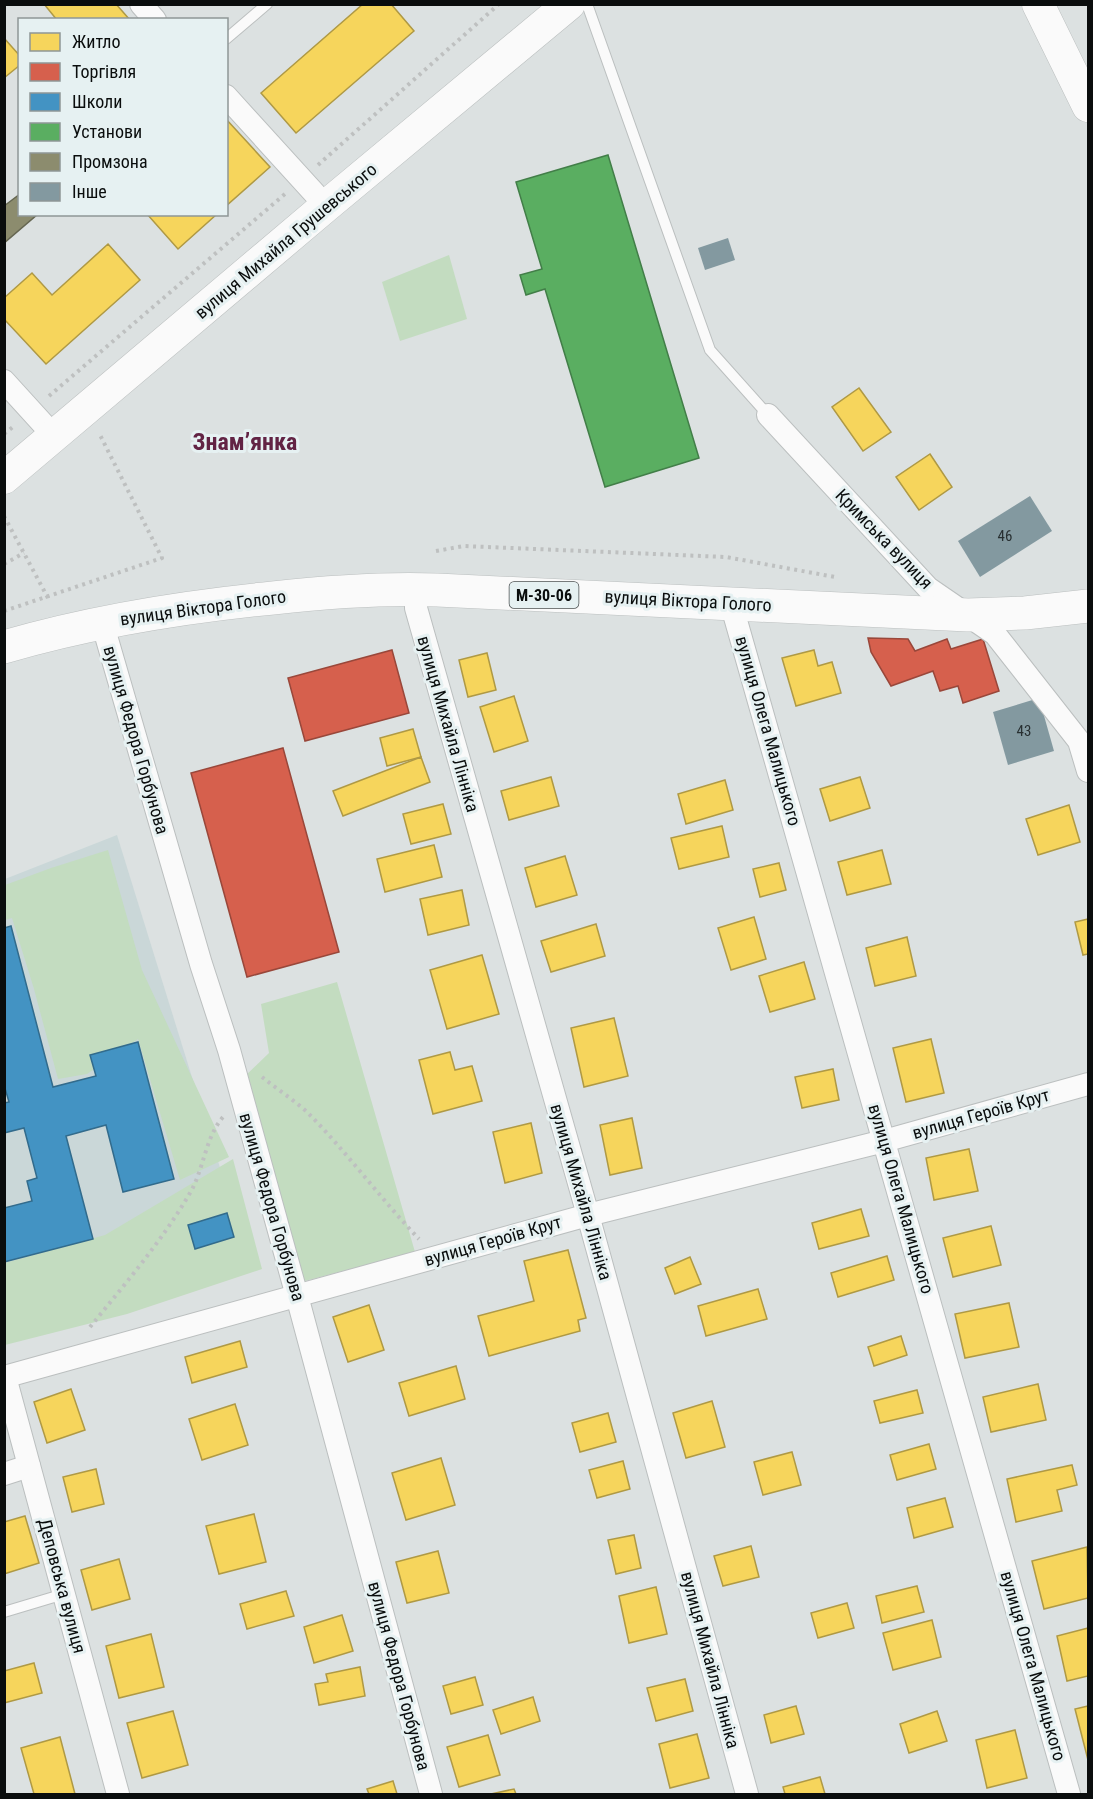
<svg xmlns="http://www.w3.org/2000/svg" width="1093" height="1799" font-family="'Roboto Condensed',sans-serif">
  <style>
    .built { fill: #cad7d8 }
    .green { fill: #c3dcc0 }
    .homes { fill: #f6d55c; stroke: #af9944; stroke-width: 1.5 }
    .shops { fill: #d6604d; stroke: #99473a; stroke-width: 1.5 }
    .schools { fill: #4393c3; stroke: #326b8c; stroke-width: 1.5 }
    .public { fill: #5aae61; stroke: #427e48; stroke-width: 1.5 }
    .industry { fill: #8c8c6e; stroke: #656651; stroke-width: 1.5 }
    .building { fill: #8399a0 }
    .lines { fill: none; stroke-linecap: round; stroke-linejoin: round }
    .lane-casing { stroke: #bbbfbf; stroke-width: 12 }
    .street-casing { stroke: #bbbfbf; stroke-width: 24 }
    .secondary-casing { stroke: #bbbfbf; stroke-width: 33 }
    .primary-casing { stroke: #bbbfbf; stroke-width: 34 }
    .path { stroke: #bec0c0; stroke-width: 4; stroke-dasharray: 3 4.5; stroke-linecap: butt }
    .lane { stroke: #fafafa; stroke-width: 10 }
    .street { stroke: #fafafa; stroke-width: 22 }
    .secondary { stroke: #fafafa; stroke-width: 32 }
    .primary { stroke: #fafafa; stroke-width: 33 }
    .labels { text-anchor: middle; stroke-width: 6; stroke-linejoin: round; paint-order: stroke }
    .number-label { font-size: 15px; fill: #283032 }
    .shield { fill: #e6f1f2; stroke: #4c5152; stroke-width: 1.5 }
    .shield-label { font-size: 16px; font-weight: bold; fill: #0a0d0d }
    .street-label { font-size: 18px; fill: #0a0d0d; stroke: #e6f1f2 }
    .district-label { font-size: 24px; font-weight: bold; fill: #622344; stroke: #e6f1f2 }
  </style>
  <rect width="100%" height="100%" fill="#dce1e1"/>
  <path class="built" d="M117,835L252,1271L5,1332V879Z"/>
  <g class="green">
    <path d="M449,255L467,319L400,341L382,282Z"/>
    <path d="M108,850L142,970L229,1157L180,1180L138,1039L87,1074L58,1079L34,989L12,918L5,920V885L51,868Z"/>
    <path d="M337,982L415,1252L301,1282L243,1078L269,1053L261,1004Z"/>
    <path d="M233,1159L262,1269L127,1314L5,1345V1263L105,1235Z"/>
  </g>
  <g class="homes">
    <path d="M44,4H116L130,20H57Z"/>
    <path d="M363,4H391L414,31L296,133L261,93Z"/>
    <path d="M4,38L20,56V65L4,78Z"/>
    <path d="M226,119L270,167L226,206Z"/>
    <path d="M147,214H217L178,249Z"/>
    <path d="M108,244L140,280L46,364L4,319V298L32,273L52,295Z"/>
    <path d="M859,388L891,432L863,451L832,407Z"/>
    <path d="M930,454L952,487L919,510L896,477Z"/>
    <path d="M814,650L818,666L832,662L841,693L796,706L782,658Z"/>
    <path d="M487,653L496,690L468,697L459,660Z"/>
    <path d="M514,696L528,741L494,752L480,707Z"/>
    <path d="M413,729L421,757L387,766L380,738Z"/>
    <path d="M421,757L430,782L343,816L333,791Z"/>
    <path d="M551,777L559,806L509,820L501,791Z"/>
    <path d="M860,777L870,808L830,821L820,789Z"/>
    <path d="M725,780L733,810L686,824L678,794Z"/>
    <path d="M443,804L451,834L411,844L403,814Z"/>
    <path d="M1069,805L1080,842L1038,855L1026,819Z"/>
    <path d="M722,826L729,857L679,869L671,838Z"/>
    <path d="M434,845L442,877L385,892L377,859Z"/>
    <path d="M882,850L891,884L847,895L838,862Z"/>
    <path d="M565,856L577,895L536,907L525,868Z"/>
    <path d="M779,863L786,890L760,897L753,869Z"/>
    <path d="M462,890L469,925L428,935L420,899Z"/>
    <path d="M754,917L766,959L731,970L718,928Z"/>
    <path d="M1088,919V954L1083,955L1075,922Z"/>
    <path d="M596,924L605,956L551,972L541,941Z"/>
    <path d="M907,937L916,976L875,986L866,948Z"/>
    <path d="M482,955L499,1014L447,1029L430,970Z"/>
    <path d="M804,962L815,999L770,1012L759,976Z"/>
    <path d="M614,1018L628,1076L584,1087L571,1028Z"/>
    <path d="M931,1039L944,1093L906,1102L893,1048Z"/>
    <path d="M450,1052L455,1070L472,1066L482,1101L433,1114L419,1060Z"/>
    <path d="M833,1069L839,1100L802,1108L795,1077Z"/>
    <path d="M632,1118L642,1168L610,1175L600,1125Z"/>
    <path d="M531,1123L542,1173L505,1183L493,1132Z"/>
    <path d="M969,1149L978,1191L934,1200L926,1158Z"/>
    <path d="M861,1209L869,1236L819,1249L812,1223Z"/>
    <path d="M991,1226L1001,1265L953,1277L943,1238Z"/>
    <path d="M568,1250L586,1318L578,1320L580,1331L489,1356L478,1316L534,1301L524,1261Z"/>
    <path d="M887,1256L894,1280L838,1297L831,1273Z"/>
    <path d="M690,1257L701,1284L675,1294L665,1268Z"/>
    <path d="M758,1289L767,1319L706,1336L698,1306Z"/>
    <path d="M1009,1303L1019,1347L965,1358L955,1314Z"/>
    <path d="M369,1305L384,1350L348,1362L333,1317Z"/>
    <path d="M901,1336L907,1355L874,1366L868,1347Z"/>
    <path d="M240,1341L247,1367L192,1383L185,1357Z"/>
    <path d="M456,1366L465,1399L409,1416L399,1383Z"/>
    <path d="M1038,1384L1046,1420L991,1432L983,1397Z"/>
    <path d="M71,1389L85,1430L47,1443L34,1402Z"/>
    <path d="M917,1390L923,1413L880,1423L874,1401Z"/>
    <path d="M712,1401L725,1447L686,1458L673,1413Z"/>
    <path d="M235,1404L248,1445L202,1460L189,1419Z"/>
    <path d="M608,1413L616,1442L580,1452L572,1423Z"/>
    <path d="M929,1444L936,1469L897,1480L890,1455Z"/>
    <path d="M792,1452L801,1485L763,1495L754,1462Z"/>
    <path d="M441,1458L455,1505L406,1520L392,1473Z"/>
    <path d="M623,1461L630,1489L597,1498L589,1470Z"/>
    <path d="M1072,1465L1077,1485L1057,1490L1062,1511L1016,1522L1007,1479Z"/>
    <path d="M96,1469L104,1504L72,1512L63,1477Z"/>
    <path d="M945,1498L953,1527L914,1538L907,1508Z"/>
    <path d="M254,1514L266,1562L219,1574L206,1526Z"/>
    <path d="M25,1516L39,1563L4,1574V1522Z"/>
    <path d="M634,1535L641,1568L616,1574L608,1540Z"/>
    <path d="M751,1546L759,1577L723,1586L714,1556Z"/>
    <path d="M1087,1547L1088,1598L1044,1609L1032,1561Z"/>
    <path d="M438,1551L449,1593L407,1603L396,1562Z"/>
    <path d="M119,1559L130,1599L92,1610L81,1570Z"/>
    <path d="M917,1586L924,1612L882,1623L876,1596Z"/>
    <path d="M656,1587L667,1634L629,1643L619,1596Z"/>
    <path d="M286,1591L294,1616L247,1629L240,1604Z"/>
    <path d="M847,1603L854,1628L818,1638L811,1613Z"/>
    <path d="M342,1615L353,1651L314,1663L304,1627Z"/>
    <path d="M932,1620L941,1657L893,1670L883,1633Z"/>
    <path d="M1088,1628V1676L1067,1681L1057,1636Z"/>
    <path d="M151,1634L164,1687L119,1698L106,1646Z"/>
    <path d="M34,1663L42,1693L4,1703V1671Z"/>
    <path d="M360,1667L365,1696L319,1705L315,1684L328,1682L326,1674Z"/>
    <path d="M475,1677L483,1705L451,1714L443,1686Z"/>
    <path d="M685,1679L693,1711L656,1721L647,1688Z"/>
    <path d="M533,1697L540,1721L501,1734L493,1710Z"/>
    <path d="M796,1706L804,1734L771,1743L764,1715Z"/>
    <path d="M1088,1706V1760L1075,1709Z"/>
    <path d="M173,1711L188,1765L142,1778L127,1723Z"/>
    <path d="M937,1711L947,1741L909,1753L900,1724Z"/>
    <path d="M1015,1730L1027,1778L987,1788L976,1740Z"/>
    <path d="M697,1734L709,1778L670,1788L659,1744Z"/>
    <path d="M488,1735L500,1775L459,1787L447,1747Z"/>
    <path d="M60,1737L75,1794H34L21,1748Z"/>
    <path d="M820,1777L825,1794H785L783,1787Z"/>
    <path d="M393,1781L397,1794H369L367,1789Z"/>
    <path d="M514,1789L516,1794H491Z"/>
  </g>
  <g class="shops">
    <path d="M868,638L908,639L915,651L947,639L951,649L983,639L999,691L963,703L958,686L940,691L933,671L891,686L871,652Z"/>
    <path d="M392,650L409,713L305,741L288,678Z"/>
    <path d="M283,748L339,952L247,977L191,773Z"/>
  </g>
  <g class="schools">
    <path d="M11,926L53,1087L96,1076L90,1055L138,1042L174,1179L123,1192L106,1125L66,1136L93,1239L4,1262V1208L32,1201L27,1181L37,1178L24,1128L4,1133V1103L9,1102L4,1085V928Z"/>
    <path d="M227,1213L234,1237L195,1249L188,1225Z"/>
  </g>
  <path class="public" d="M608,155L699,458L605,487L545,289L526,295L520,275L542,269L516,182Z"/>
  <path class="industry" d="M20,194V214H38L4,243V206Z"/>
  <g class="building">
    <path d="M728,238L735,260L705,270L698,248Z"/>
    <path d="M1030,496L1052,531L980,577L958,541Z"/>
    <path d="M1039,698L1054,751L1008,765L993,712Z"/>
  </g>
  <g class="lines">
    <defs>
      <g id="lane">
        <path d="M587,4L710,350L768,415"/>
        <path d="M226,39L267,4"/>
        <path d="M4,1612L64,1594"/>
      </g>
      <g id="street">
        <path d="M141,4L155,20"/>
        <path d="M226,96L326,206"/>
        <path d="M4,381L54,436"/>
        <path d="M768,415L928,588L995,634L1079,741L1088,771"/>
        <path d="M416,589V608L588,1215L747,1794"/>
        <path d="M731,603L1069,1794"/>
        <path d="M102,622L201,964L229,1050L297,1296L431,1794"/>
        <path d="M4,1377L588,1215L884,1141L1088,1084"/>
        <path d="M5,1377L118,1794"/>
        <path d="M4,1474L29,1466"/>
      </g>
      <g id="secondary">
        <path d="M1038,4L1088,106"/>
        <path d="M4,478L326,206L569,4"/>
      </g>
      <path id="primary" d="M4,647C93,621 182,607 273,598C327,592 382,588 437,590L968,615L1025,613L1088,606"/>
    </defs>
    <use href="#lane" class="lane-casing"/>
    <use href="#street" class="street-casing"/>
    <use href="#secondary" class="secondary-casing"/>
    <use href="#primary" class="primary-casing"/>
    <g class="path">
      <path d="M318,165L499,4"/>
      <path d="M49,396L285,194"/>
      <path d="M4,434L14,426"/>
      <path d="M4,516L48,598"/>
      <path d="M436,551L464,546L726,557L835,577"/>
      <path d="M4,564L24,553"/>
      <path d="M4,611L162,558L99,433"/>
      <path d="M262,1077C276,1088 292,1099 306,1111C346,1151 380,1198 419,1239"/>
      <path d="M90,1327C125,1284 162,1241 190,1193C204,1169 205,1138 223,1117"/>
    </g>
    <use href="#lane" class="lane"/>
    <use href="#street" class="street"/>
    <use href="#secondary" class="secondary"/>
    <use href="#primary" class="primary"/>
  </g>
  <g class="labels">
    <g class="number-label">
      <text x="1005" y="541">46</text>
      <text x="1024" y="736">43</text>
    </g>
    <rect class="shield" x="509.5" y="582" width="69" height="26" rx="4.5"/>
    <g class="shield-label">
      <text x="544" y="601">М-30-06</text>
    </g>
    <g class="street-label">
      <text transform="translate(286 241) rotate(-40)" y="6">вулиця Михайла Грушевського</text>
      <text transform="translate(884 539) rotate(46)" y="6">Кримська вулиця</text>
      <text transform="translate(688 601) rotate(3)" y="6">вулиця Віктора Голого</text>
      <text transform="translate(203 608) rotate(-8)" y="6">вулиця Віктора Голого</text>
      <text transform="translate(448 724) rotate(74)" y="6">вулиця Михайла Лінніка</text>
      <text transform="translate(768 731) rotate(74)" y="6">вулиця Олега Малицького</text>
      <text transform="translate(136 740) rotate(74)" y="6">вулиця Федора Горбунова</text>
      <text transform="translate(981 1114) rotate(-16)" y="6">вулиця Героїв Крут</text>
      <text transform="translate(581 1192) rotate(74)" y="6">вулиця Михайла Лінніка</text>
      <text transform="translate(901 1199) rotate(74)" y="6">вулиця Олега Малицького</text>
      <text transform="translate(272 1207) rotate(74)" y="6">вулиця Федора Горбунова</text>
      <text transform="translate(493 1241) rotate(-16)" y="6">вулиця Героїв Крут</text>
      <text transform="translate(62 1586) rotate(75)" y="6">Деповська вулиця</text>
      <text transform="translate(710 1660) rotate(75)" y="6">вулиця Михайла Лінніка</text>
      <text transform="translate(1033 1666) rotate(74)" y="6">вулиця Олега Малицького</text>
      <text transform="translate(399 1676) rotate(75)" y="6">вулиця Федора Горбунова</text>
    </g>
    <g class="district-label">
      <text x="245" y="450">Знам’янка</text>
    </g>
  </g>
  <rect width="1093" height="1799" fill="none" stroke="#0a0d0d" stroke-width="12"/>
  <rect x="18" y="18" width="210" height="198" fill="#e6f1f2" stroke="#8e9696" stroke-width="1.5"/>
  <rect x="30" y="33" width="30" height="18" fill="#f6d55c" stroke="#8e9696" stroke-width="1.5"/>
  <text x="72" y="48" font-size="18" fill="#0a0d0d">Житло</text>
  <rect x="30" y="63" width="30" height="18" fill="#d6604d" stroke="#8e9696" stroke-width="1.5"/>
  <text x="72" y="78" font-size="18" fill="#0a0d0d">Торгівля</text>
  <rect x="30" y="93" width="30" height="18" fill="#4393c3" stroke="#8e9696" stroke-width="1.5"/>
  <text x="72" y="108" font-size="18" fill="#0a0d0d">Школи</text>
  <rect x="30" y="123" width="30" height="18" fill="#5aae61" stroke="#8e9696" stroke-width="1.5"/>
  <text x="72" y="138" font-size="18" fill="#0a0d0d">Установи</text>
  <rect x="30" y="153" width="30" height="18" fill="#8c8c6e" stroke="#8e9696" stroke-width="1.5"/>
  <text x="72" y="168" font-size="18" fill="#0a0d0d">Промзона</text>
  <rect x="30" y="183" width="30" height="18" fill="#8399a0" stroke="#8e9696" stroke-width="1.5"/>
  <text x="72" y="198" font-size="18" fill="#0a0d0d">Інше</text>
</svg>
